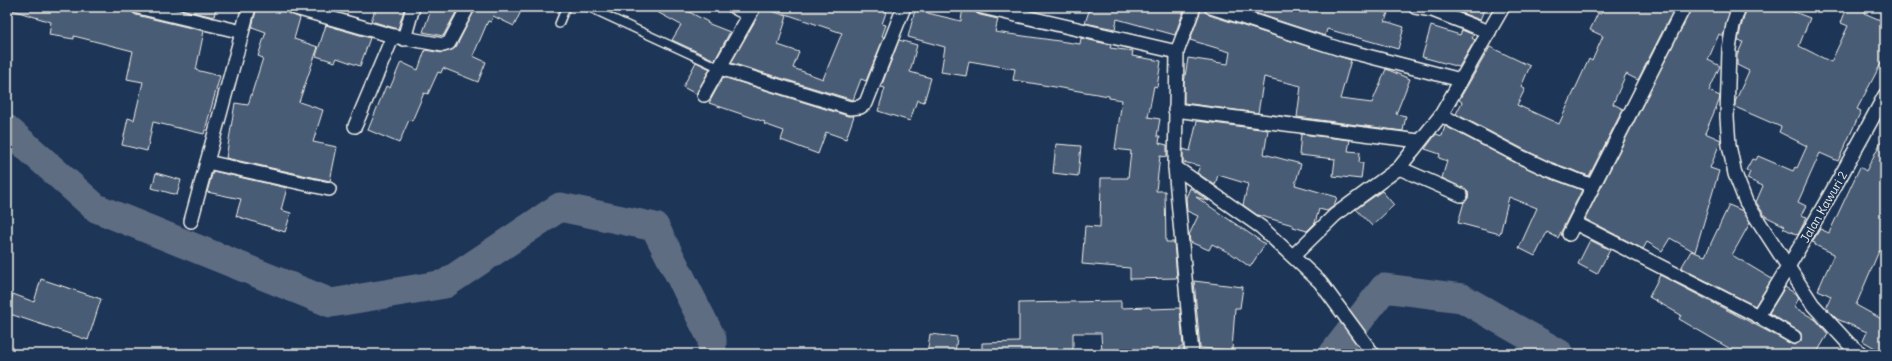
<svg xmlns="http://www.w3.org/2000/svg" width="1892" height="361" font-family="Delius,sans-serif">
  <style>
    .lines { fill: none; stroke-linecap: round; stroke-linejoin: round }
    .river { stroke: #5e6d82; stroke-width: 29 }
    .building { fill: #485b74; stroke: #f4f1e8 }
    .service-casing { stroke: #f4f1e8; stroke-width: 10 }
    .minor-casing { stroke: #f4f1e8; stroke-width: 16 }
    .service { stroke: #1d3557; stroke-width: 7 }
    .minor { stroke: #1d3557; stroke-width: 13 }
    .labels { text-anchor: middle; stroke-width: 3.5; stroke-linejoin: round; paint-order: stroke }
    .street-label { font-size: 12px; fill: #f4f1e8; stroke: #1d3557 }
  </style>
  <rect width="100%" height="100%" fill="#1d3557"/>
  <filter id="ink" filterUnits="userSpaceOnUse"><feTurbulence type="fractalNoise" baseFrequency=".025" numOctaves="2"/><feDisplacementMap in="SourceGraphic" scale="8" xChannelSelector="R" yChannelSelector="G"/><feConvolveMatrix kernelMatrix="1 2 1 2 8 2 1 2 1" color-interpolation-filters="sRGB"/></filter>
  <g filter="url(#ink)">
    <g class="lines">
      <g class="river">
        <path d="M7,129L96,208L331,303L445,284L560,207L655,227L712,339V354"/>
        <path d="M1333,354L1384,288L1462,298L1560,354"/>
      </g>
    </g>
    <g class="building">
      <path d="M12,7H124V9L131,11L136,15L204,31L196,70L220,76L204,134L153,122L147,151L122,145L128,118L134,120L143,82L127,79L133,51L74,36V39L49,35L51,22L12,10Z"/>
      <path d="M172,7H216L214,17Z"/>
      <path d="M257,7H275L300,18L294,39L318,47L299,102L323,110L313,142L337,147L330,181L226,158L235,103L248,105L263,58L258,56L266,32L252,27Z"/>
      <path d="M376,7H405L398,29L371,21Z"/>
      <path d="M432,7H459L443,36L423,32Z"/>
      <path d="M476,7H523L514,26L493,16L491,22L488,21L473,56L486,62L478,82L443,68L441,73L438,72L428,94L424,93L412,121L409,120L399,143L368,130L386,86L390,88L401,62L418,70L425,50L442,53L452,50L456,47Z"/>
      <path d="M648,7H680L708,22L707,23L730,32L715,60L672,40L681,25Z"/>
      <path d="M772,7H888L882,24L886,25L882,36L884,37L866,81L861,79L853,100L731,63L762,8L787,16L778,45L799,52L793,68L823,79L842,33L771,9Z"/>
      <path d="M963,7H974L976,13L980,15L998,19L995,32L1080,44L1081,38L1111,45L1110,48L1133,51L1132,56L1161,61L1157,87L1154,86L1148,117L1160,119L1157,136H1160L1159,143L1167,145V157L1160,156L1156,191H1165L1166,242H1174L1177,278L1130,279V268L1082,264L1085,226L1100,227L1101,178H1128L1131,151L1115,149L1122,100L1109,98V96L1013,80L1015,69L969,61L966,76L941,72L945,47L908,37L915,10L961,21Z"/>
      <path d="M1088,7H1185L1175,35L1117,19L1115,29L1085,23L1089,11H1087Z"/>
      <path d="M1202,7L1209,15L1351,60L1340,99L1372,103L1386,69L1410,79L1396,114L1406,116L1403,131L1297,117L1301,86L1264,77L1258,113L1184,103V83L1188,58L1228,64L1230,52L1190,40Z"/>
      <path d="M1237,7H1369L1388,13L1385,21L1404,27L1398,49L1327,29L1325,36Z"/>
      <path d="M1446,7H1485L1480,20Z"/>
      <path d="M1605,7H1675L1638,80L1626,74L1613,104L1623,109L1589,176L1550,162L1523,149L1456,114L1462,102L1459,100L1490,47L1530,66L1521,87L1525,89L1517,105L1559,124L1589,59L1592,61L1603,36L1590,30L1598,13L1601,14Z"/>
      <path d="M1692,7H1731L1723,36L1719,34L1708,60L1720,66L1709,91L1720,96L1719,101L1705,133L1721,140L1710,168L1719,171L1695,252L1670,238L1662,251L1647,242L1643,249L1585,219Z"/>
      <path d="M1747,7H1781L1810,18L1799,46L1831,62L1848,26L1841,23L1847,7H1867L1864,13L1885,22V56L1857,109L1861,111L1838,161L1820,153L1798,202L1806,206L1801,215L1807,217L1798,235L1783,228L1785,226L1765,216L1756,202L1763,186L1747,179L1750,172L1746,170L1752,159L1756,160L1758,156L1793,171L1795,167L1797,168L1807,146L1779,132L1781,127L1735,107V102L1749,71L1737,65V56L1743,42L1738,41L1741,27Z"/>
      <path d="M326,25L370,38L360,66L337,58L335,62L316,56Z"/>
      <path d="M1431,26L1460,35L1462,30L1474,35L1472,38L1475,40L1459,67L1422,57Z"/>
      <path d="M899,40L917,45L910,72L931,78L924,102L917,100L910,121L878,111L885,88L881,87Z"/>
      <path d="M696,62L710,69L696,94L683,87Z"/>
      <path d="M723,77L848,116H854L846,139L826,132L818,154L781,140L784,131L764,124L765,122L709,103Z"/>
      <path d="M1197,121L1268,130L1264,154L1301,164L1295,185L1337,197L1334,206L1327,211L1319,209L1315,223L1307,231L1293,227V225L1257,215L1243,205L1248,184L1218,175L1215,185L1197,173L1200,166L1183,162V149L1190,151Z"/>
      <path d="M1445,126L1516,163L1544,176L1582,190L1558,238L1547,232L1535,256L1519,248L1537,208L1509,197L1500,234L1458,223L1464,202L1468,198V191L1442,178L1447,161L1439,158L1440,154L1425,149L1436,134L1442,136Z"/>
      <path d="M1301,134L1350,140L1348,151L1360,152L1359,163H1363L1361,179L1333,176L1335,159L1299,155Z"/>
      <path d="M1885,134V254L1879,251L1856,305L1885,321V354L1863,341L1867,332L1837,319L1826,308L1831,296L1818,290L1834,254L1815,245V243L1812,242L1820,229L1829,233L1860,167L1866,171Z"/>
      <path d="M1056,144L1081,146L1078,176L1053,173Z"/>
      <path d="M213,171L287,188L281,210L291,213L285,232L236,216L241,199L207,192Z"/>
      <path d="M156,173L181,180L177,195L152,188Z"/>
      <path d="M1190,188L1209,201L1196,197L1265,244L1250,267L1232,254L1212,244L1209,250L1190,242L1189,235L1198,216L1187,211L1186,198Z"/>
      <path d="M1382,191L1394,205L1372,226L1356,209Z"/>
      <path d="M1729,205L1743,211L1750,223L1732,255L1772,279L1755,306L1681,268L1691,251L1705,256Z"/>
      <path d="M1590,240L1610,250L1597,274L1578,264Z"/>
      <path d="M1660,275L1794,345L1801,341V333L1769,313L1785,287L1796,294L1799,298L1794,307L1816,320L1828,334L1816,354H1739L1679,319L1681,315L1649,297Z"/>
      <path d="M41,279L101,299L88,340L7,313L13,294L34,302Z"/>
      <path d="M1194,281L1243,287L1240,308H1235L1232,350L1200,348Z"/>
      <path d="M1121,301V308L1150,307L1151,309L1180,308L1183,347H1179V353L1102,354L1101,333H1073V354H982V343L1019,342V303Z"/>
      <path d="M930,334L957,337L955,354H927Z"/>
    </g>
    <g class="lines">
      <defs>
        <g id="service">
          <path d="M588,7L720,68"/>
          <path d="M559,24L566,7"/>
        </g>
        <g id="minor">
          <path d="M138,7L242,32"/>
          <path d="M292,7L393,36L443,45L449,43L468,7"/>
          <path d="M734,7L749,15"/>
          <path d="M982,7L1177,52"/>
          <path d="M1211,7L1340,49L1461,80"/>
          <path d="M1415,7L1432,10L1489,32"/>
          <path d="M1739,7L1733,25L1729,49L1727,117L1729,145L1735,174L1746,202L1813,305L1849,344L1862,354"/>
          <path d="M404,39L413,7"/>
          <path d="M720,68L850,108L860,107L866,103L904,7"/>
          <path d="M704,95L754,7"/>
          <path d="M1175,110L1419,141"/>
          <path d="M1441,115L1519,156L1547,169L1593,186L1684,7"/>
          <path d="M355,126L393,36"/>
          <path d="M207,162L329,189"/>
          <path d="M1175,167L1261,227L1320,282L1373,354"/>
          <path d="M1399,168L1461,195"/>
          <path d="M191,221L249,7"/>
          <path d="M1575,223L1758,316L1794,337"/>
          <path d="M1569,234L1593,186"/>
          <path d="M1293,256L1335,215L1399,168L1441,115L1503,7"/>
          <path d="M1758,316C1803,244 1845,170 1885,95"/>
          <path d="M1192,354L1175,167L1177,52L1194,7"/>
        </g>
      </defs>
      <use href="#service" class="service-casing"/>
      <use href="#minor" class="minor-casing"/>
      <use href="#service" class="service"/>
      <use href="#minor" class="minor"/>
    </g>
  </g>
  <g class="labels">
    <g class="street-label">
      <text transform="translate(1824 207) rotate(-60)" y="4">Jalan Kawuri 2</text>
    </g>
  </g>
  <rect width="1892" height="361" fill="none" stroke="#1d3557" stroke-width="24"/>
  <rect x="12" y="12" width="1868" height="337" fill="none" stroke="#f4f1e8" stroke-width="1.5" filter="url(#ink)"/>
</svg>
